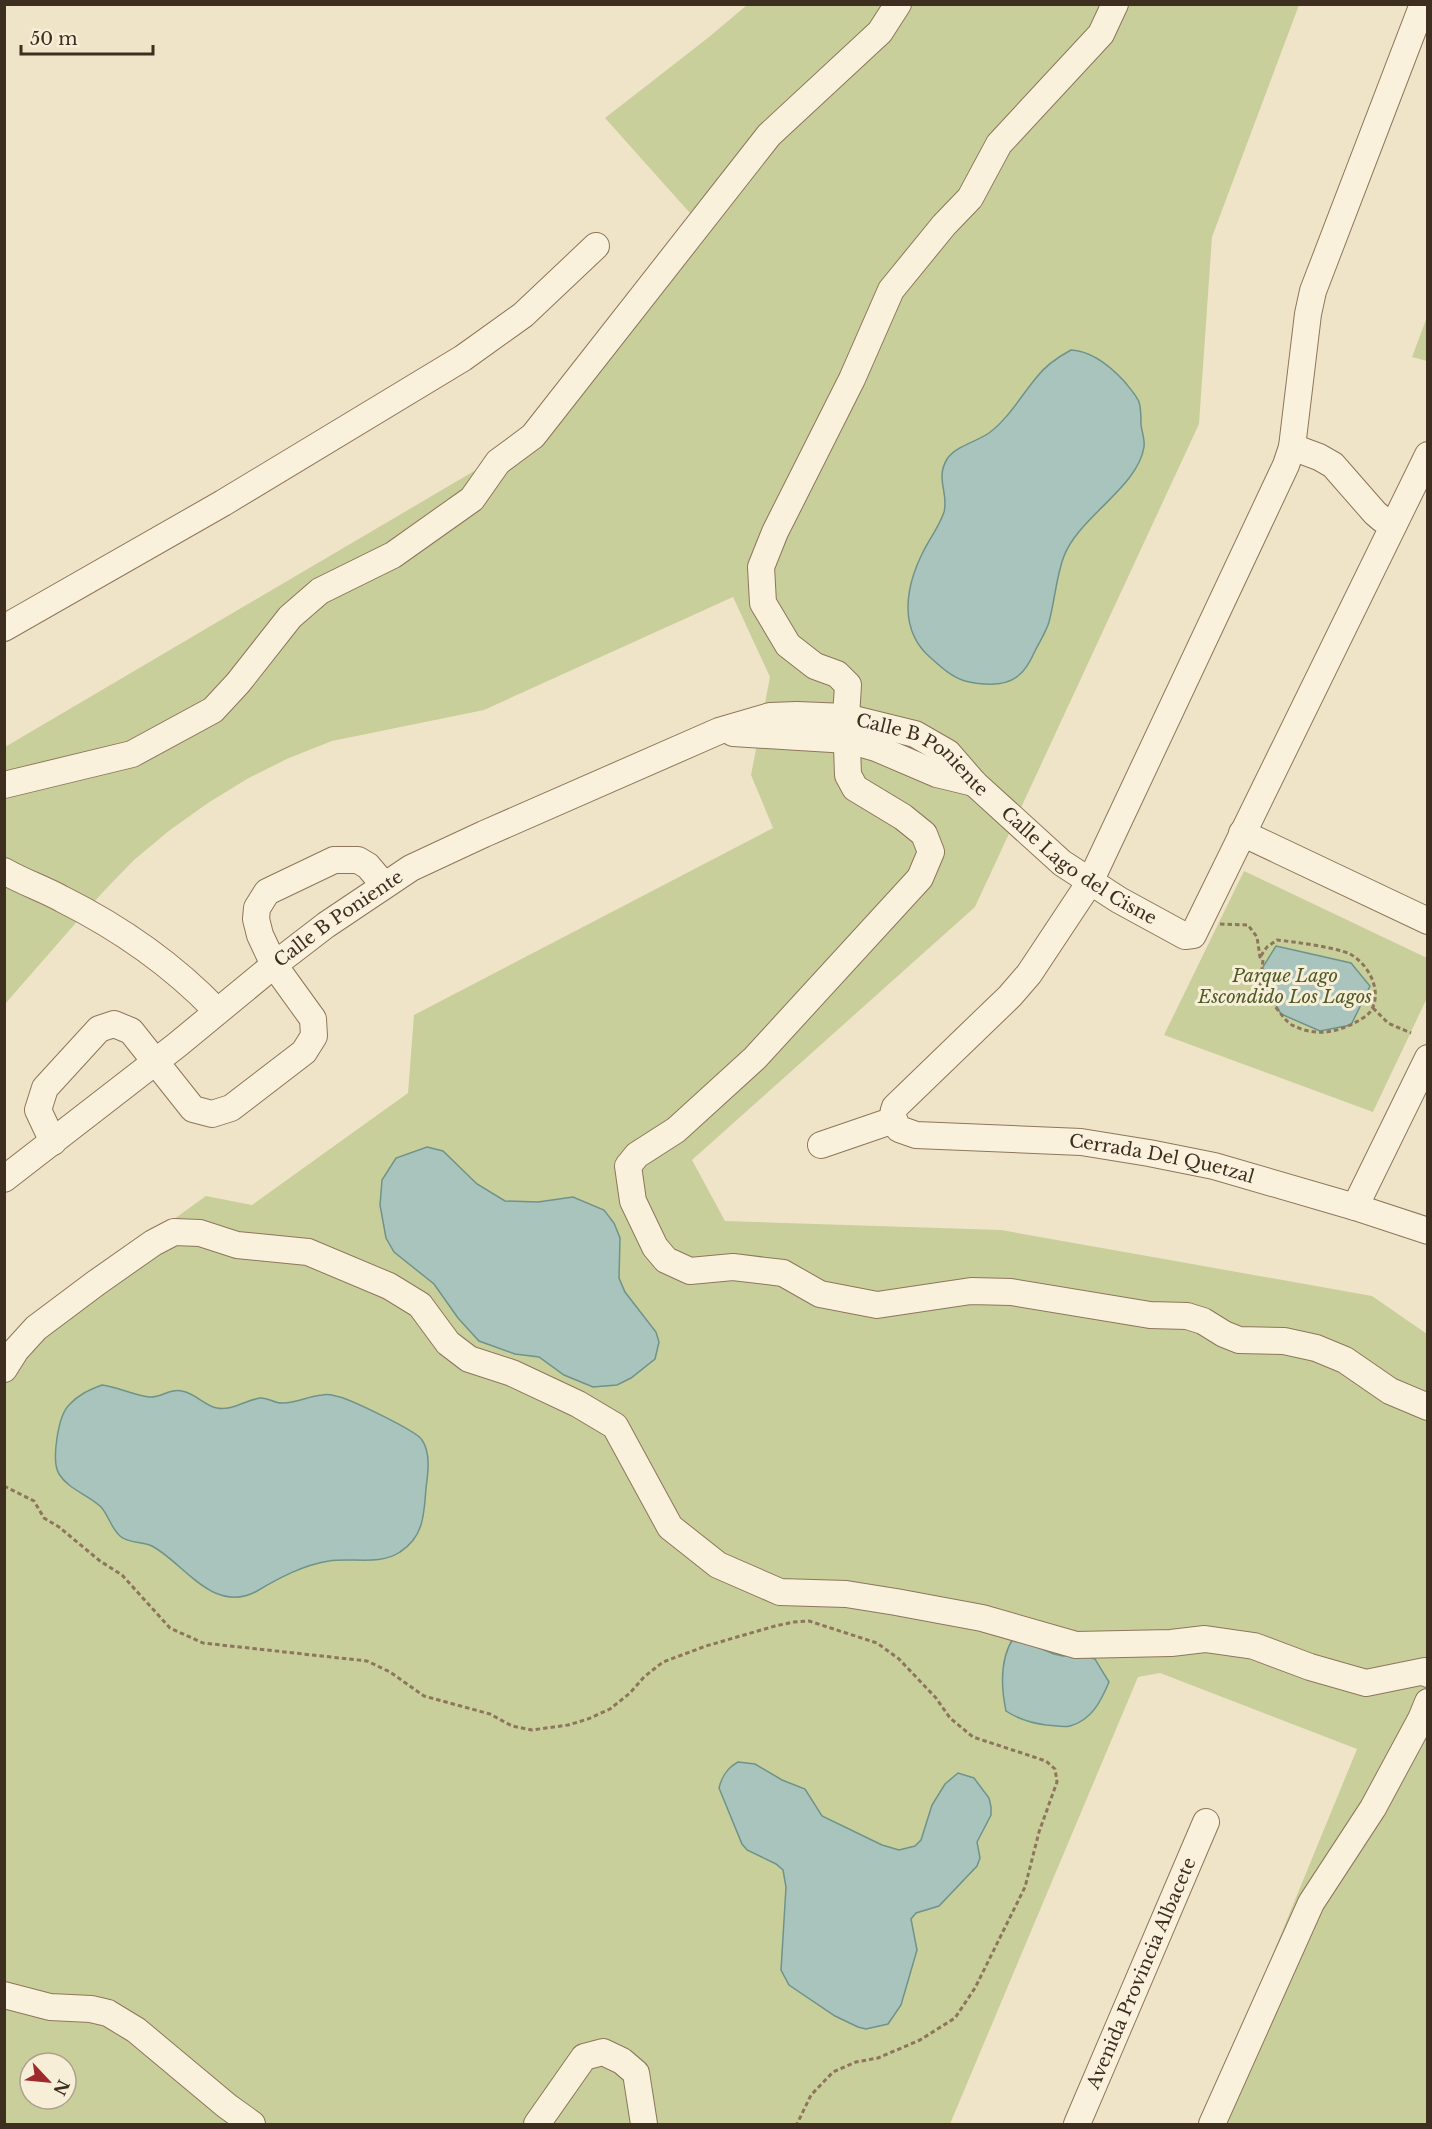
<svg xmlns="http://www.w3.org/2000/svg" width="1432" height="2129" font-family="'Libre Baskerville',serif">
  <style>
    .green { fill: #c9cf9b; fill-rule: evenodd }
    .water { fill: #a9c4bc; stroke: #6f938a; stroke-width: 1.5 }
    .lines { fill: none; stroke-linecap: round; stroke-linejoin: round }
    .minor-casing { stroke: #8d765c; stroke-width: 28 }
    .path { stroke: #8d765c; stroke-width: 3; stroke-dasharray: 4.5 3; stroke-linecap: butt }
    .minor { stroke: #faf1dc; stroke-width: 26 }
    .labels { text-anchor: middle; stroke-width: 6; stroke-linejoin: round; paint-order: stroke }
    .street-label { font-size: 18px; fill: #3d2e20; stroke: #f7eed8 }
    .park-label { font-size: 18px; font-style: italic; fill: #4d5a26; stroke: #f7eed8 }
  </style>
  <rect width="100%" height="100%" fill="#f0e4c8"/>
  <g class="green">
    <path d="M747,5H1299L1212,237L1199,424L975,907L692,1160L725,1221L1001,1230L1372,1296L1427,1334V2124H1203L1357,1749L1160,1673L1138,1677L950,2124H5V1341L206,1196L252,1205L408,1093L414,1015L773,828L751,775L770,677L733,597L484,710L332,741L289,758L247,779L208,803L170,830L134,860L102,893L5,1004V747L498,457L599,370L628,336L654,299L698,222L605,118L709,37ZM30,2063H66V2099H30Z"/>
    <path d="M1427,317L1428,361H1427L1412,357Z"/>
    <path d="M1244,871L1427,958V998L1373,1112L1164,1035Z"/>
  </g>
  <g class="water">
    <path d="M1071,350C1092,351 1110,366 1124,381C1140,401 1141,399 1141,425C1142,432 1145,440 1144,447C1138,487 1079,517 1064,556C1056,577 1055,600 1049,622C1046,632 1040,641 1035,651C1031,660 1026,670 1018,676C1004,687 982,685 965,681C952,677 942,668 932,659C898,631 905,588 923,552C930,538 939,527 944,512C949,493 935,479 947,459C956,446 976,442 989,433C1008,419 1021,396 1036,378C1045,366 1058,357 1071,350Z"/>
    <path d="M1276,946L1351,963L1370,986L1351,1025L1320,1031L1281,1014L1258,975Z"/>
    <path d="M427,1147L443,1151L477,1184L505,1201L538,1202L573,1197L604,1210L614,1223L620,1238L619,1278L625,1292L656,1332L659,1342L655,1359L631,1378L617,1385L593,1387L564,1375L539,1357L515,1354L479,1341L458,1318L434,1284L394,1252L386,1238L380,1205L382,1180L396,1158Z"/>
    <path d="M102,1385C118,1387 133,1395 149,1397C161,1398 170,1388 182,1391C195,1393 205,1406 217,1408C231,1411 247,1400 260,1398C268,1397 275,1404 283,1403C296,1403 309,1396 322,1395C326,1394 332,1395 336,1396C348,1398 417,1431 422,1440C431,1453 428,1473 426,1488C424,1514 424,1537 400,1552C380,1566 351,1557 329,1561C303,1565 279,1578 257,1591C213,1615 184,1563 152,1546C141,1541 129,1544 120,1536C111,1528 109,1516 101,1507C89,1495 69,1490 59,1474C51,1461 58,1416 69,1405C79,1394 89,1390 102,1385Z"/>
    <path d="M1014,1637L1054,1654L1063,1656L1080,1654L1095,1659L1109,1682C1101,1701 1092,1720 1070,1726C1063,1728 1053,1725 1046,1725C1032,1723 1018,1719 1006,1711C1001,1687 1000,1658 1014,1637Z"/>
    <path d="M738,1762L755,1764L782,1780L805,1789L822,1816L882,1845L899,1850L915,1846L921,1840L932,1805L945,1784L958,1773L974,1778L989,1798L991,1807V1815L977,1842L980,1858L977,1866L939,1906L916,1913L911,1919L917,1950L901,2005L888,2024L866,2029L858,2027L835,2016L789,1985L781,1970L786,1887L783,1870L776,1864L747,1850L742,1844L719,1788C722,1776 727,1768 738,1762Z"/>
  </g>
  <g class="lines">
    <defs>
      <g id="minor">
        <path d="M1115,4L1101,34L999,144L970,198L944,225L891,290L852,379L775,532L761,567L763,603L788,645L815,666L837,674L848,685L846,717L848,775L855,788L903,817L924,834L931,852L920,878L755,1058L676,1130L637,1155L628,1166L633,1201L655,1247L666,1260L690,1271L733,1267L783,1273L820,1294L877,1305L971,1291L1011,1292L1150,1315L1187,1316L1203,1321L1224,1334L1239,1340L1284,1341L1316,1348L1345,1360L1390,1391L1428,1407"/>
        <path id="s1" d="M1423,4L1313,291L1308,314L1292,447L1286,465L1090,882L1029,974L1010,996L895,1107C891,1116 894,1121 899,1129L916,1135L1081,1142L1149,1153L1214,1166L1355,1207L1428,1231"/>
        <path d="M1292,447L1319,457L1333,465L1375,513L1382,519L1394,524"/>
        <path d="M4,628L223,503L463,358L523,315L596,246"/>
        <path d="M733,733L848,740L876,748L937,774L974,783"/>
        <path d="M4,785L132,754L213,710L238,683L290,617L320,591L393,555L472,499L498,462L533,436L769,135L880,32L898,4"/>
        <path d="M1242,833L1428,921"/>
        <path d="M4,871C23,882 44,889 62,899C120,928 173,965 217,1011"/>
        <path d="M53,1142L38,1110L45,1088L99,1029L114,1024L131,1031L193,1109L212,1114L231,1108L304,1052L314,1036L313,1019L274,965L260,935L256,919L257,908L267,892L334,860H358L368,866L384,885"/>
        <path d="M821,1145L894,1120"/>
        <path id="s2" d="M4,1179L177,1045L274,965L326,925L411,868L484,834L719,731L770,716L797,715L846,717L915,734L948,753L974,783L1062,863L1119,900L1185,936L1193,935L1428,455"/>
        <path d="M1355,1207L1428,1058"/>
        <path d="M4,1369L16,1350L36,1328L96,1283L153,1243L174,1232L200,1233L237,1245L308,1252L389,1286L420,1305L448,1343L469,1359L512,1373L578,1404L615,1426L670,1527L718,1565L780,1592L846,1594L896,1602L982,1618L1076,1645L1171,1643L1205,1639L1254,1646L1310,1667L1366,1683L1425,1671L1428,1674"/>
        <path d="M4,1995L50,2007L91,2009L108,2013L136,2030L227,2106L252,2124"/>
        <path d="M537,2124L584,2057L603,2052L622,2061L636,2073L644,2124"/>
        <path id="s3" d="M1077,2124L1206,1822"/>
        <path d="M1212,2124L1311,1903L1373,1808L1421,1719L1428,1702"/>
      </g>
    </defs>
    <use href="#minor" class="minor-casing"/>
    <g class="path">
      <path d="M1220,924L1248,925L1257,937L1260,957L1263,960L1260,986C1268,995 1283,1020 1292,1025C1315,1037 1337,1033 1358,1021C1363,1018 1369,1015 1372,1009C1382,989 1368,964 1350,954C1335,947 1294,942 1277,940L1267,947L1260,957"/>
      <path d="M1373,1008L1388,1023L1411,1033"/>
      <path d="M4,1486L34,1501L44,1518L59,1527L100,1561L122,1575L170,1628L203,1643L367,1661L390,1672L424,1696L490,1714L512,1726L532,1730L568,1725L588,1719L610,1709L630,1693L644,1677L663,1662L706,1646L775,1626L794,1622L809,1621L877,1643L899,1659L936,1698L950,1718L973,1737L1046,1761L1055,1769L1057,1782L1039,1832L1025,1887L975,1988L955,2018L920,2040L878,2058L856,2062L833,2072L811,2095L797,2124"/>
    </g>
    <use href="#minor" class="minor"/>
  </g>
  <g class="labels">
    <g class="street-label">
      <text dy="6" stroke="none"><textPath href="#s2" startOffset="1066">Calle B Poniente</textPath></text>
      <text dy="6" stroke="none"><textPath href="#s2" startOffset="1262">Calle Lago del Cisne</textPath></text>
      <text dy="6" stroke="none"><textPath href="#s2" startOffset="424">Calle B Poniente</textPath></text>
      <text dy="6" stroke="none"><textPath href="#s1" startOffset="1533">Cerrada Del Quetzal</textPath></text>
      <text dy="6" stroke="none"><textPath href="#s3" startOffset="164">Avenida Provincia Albacete</textPath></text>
    </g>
    <g class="park-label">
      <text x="1285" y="982">Parque Lago<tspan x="1285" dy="21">Escondido Los Lagos</tspan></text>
    </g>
  </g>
  <rect width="1432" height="2129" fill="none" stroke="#3d2e20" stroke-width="12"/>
  <g transform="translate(48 2081) rotate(116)"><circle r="28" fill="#f7eed8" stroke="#ada18e" stroke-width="1.5"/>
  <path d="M0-4.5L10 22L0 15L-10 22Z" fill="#9e2a2b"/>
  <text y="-9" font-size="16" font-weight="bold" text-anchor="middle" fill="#3d2e20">N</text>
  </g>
  <path d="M21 45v9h132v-9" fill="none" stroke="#3d2e20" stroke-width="3"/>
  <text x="30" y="45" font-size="18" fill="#3d2e20" stroke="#f7eed8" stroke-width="4.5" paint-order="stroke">50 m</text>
</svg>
